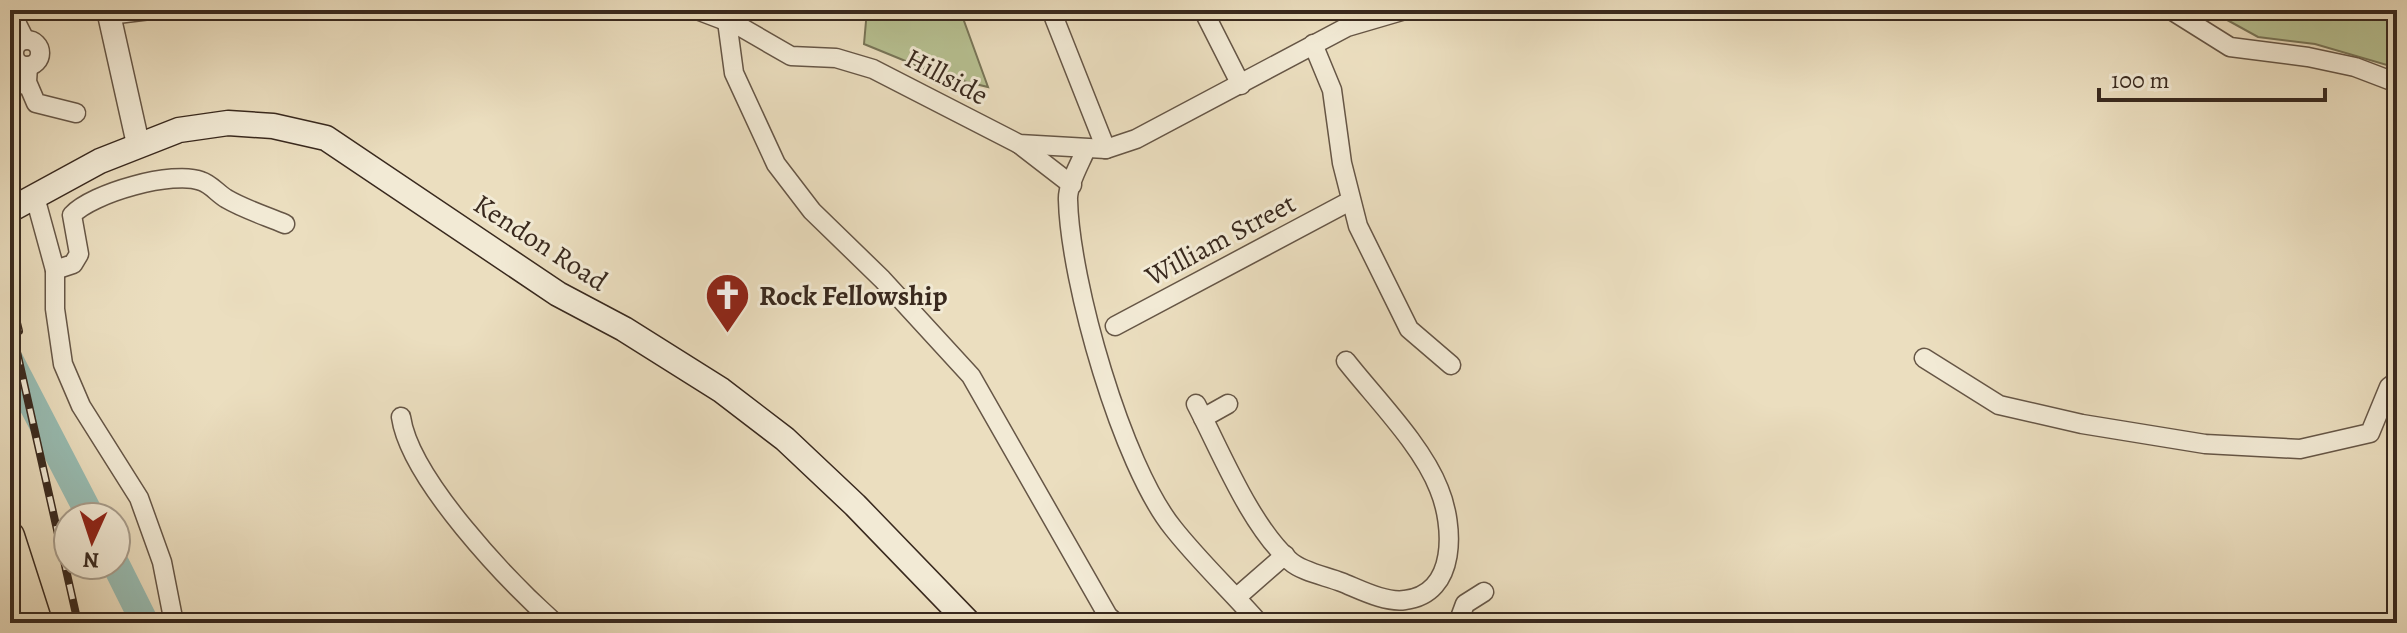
<svg xmlns="http://www.w3.org/2000/svg" width="2407" height="633" font-family="Alegreya,serif">
  <style>
    .green { fill: #b7c192; stroke: #787558; stroke-width: 2 }
    .lines { fill: none; stroke-linecap: round; stroke-linejoin: round }
    .river { stroke: #98bcb2; stroke-width: 28 }
    .pedestrian-casing { stroke: #665646; stroke-width: 15 }
    .minor-casing { stroke: #665646; stroke-width: 21 }
    .tertiary-casing { stroke: #665646; stroke-width: 25 }
    .secondary-casing { stroke: #39291e; stroke-width: 27 }
    .primary-casing { stroke: #39291e; stroke-width: 31 }
    .pedestrian { stroke: #f2ead5; stroke-width: 12 }
    .minor { stroke: #f2ead5; stroke-width: 18 }
    .tertiary { stroke: #f2ead5; stroke-width: 22 }
    .secondary { stroke: #f2ead5; stroke-width: 24 }
    .primary { stroke: #ebdebf; stroke-width: 28 }
    .rail-casing { stroke: #39291e; stroke-width: 8 }
    .rail { stroke: #f2ead5; stroke-width: 5; stroke-dasharray: 15; stroke-linecap: butt }
    .labels { text-anchor: middle; stroke-width: 6; stroke-linejoin: round; paint-order: stroke }
    .street-label { font-size: 28px; fill: #39291e; stroke: #f2ead5 }
    .poi-label { font-size: 28px; font-weight: bold; fill: #39291e; stroke: #f2ead5; text-anchor: start }
  </style>
  <rect width="100%" height="100%" fill="#ebdebf"/>
  <filter id="stains"><feTurbulence type="fractalNoise" baseFrequency=".0025" numOctaves="4"/><feColorMatrix values="0 0 0 0 .2 0 0 0 0 .09 0 0 0 0 .02 0 0 0 .5 -.17"/></filter>
  <radialGradient id="worn" r=".72"><stop offset=".6" stop-color="#630" stop-opacity="0"/><stop offset="1" stop-color="#630" stop-opacity=".3"/></radialGradient>
  <g class="green">
    <path d="M867,10H960L988,87L942,76L864,44Z"/>
    <path d="M2209,10H2397V68L2315,44L2258,37Z"/>
  </g>
  <g class="lines">
    <g class="river">
      <path d="M10,361L91,517"/>
      <path d="M116,565L145,623"/>
    </g>
    <defs>
      <path id="pedestrian" d="M10,94L27,82"/>
      <g id="minor">
        <path d="M16,10L17,24L25,40"/>
        <path d="M697,10L739,26L791,56L836,58L873,69L1019,144L1106,149L1136,139L1347,27L1405,10"/>
        <path d="M1051,10L1106,149"/>
        <path d="M1203,10L1241,85"/>
        <path d="M2171,10L2230,47L2308,57L2355,67L2397,83"/>
        <path d="M109,15L150,10"/>
        <path d="M727,21L734,73L776,164L812,211L882,279L971,376L1108,616L1116,623"/>
        <circle cx="27" cy="53" r="13"/>
        <path d="M1313,44L1332,90L1342,163L1358,226L1409,329L1451,365"/>
        <path d="M28,66L27,82L36,103L76,113"/>
        <path d="M2397,133V141"/>
        <path d="M1019,144L1072,185"/>
        <path d="M1086,149C1080,164 1067,185 1068,200C1070,282 1122,465 1173,528C1199,561 1231,591 1259,623"/>
        <path d="M35,197L55,270V309L63,364L81,406L139,498L162,562L174,623"/>
        <path d="M55,270L73,264L79,254L72,215C92,193 174,170 201,181C211,184 218,194 227,199C244,209 266,216 285,224"/>
        <path d="M1115,326L1350,201"/>
        <path d="M1924,358L1999,405L2082,424L2205,444L2300,449L2370,433L2389,387L2397,381"/>
        <path d="M1196,404C1221,452 1250,525 1290,561C1302,572 1326,576 1341,582C1359,589 1385,603 1405,600C1458,594 1454,525 1439,489C1422,445 1375,398 1346,361"/>
        <path d="M401,417C410,479 508,581 555,623"/>
        <path d="M1203,418L1228,404"/>
        <path d="M1237,597L1285,555"/>
        <path d="M1458,623L1465,604L1484,592"/>
      </g>
      <path id="tertiary" d="M108,10L138,144"/>
      <path id="secondary" d="M10,210L100,161L179,130L228,123L273,126L326,138L558,294L624,329L721,390L785,439L855,505L969,623"/>
      <path id="primary" d="M10,536L38,623"/>
    </defs>
    <use href="#pedestrian" class="pedestrian-casing"/>
    <use href="#minor" class="minor-casing"/>
    <use href="#tertiary" class="tertiary-casing"/>
    <use href="#secondary" class="secondary-casing"/>
    <use href="#primary" class="primary-casing"/>
    <use href="#pedestrian" class="pedestrian"/>
    <use href="#minor" class="minor"/>
    <use href="#tertiary" class="tertiary"/>
    <use href="#secondary" class="secondary"/>
    <use href="#primary" class="primary"/>
    <defs>
      <g id="rail">
        <path d="M10,294L19,331"/>
        <path d="M10,321L78,623"/>
      </g>
    </defs>
    <use href="#rail" class="rail-casing"/>
    <use href="#rail" class="rail"/>
  </g>
  <defs>
    <symbol id="church-pin" viewBox="-11 -11 22 30"><path d="M0 17L-7.5 6A9.5 9.5 0 1 1 7.5 6Z" fill="#8f2418" stroke="#f2ead5"/><path d="M-1.2-6h2.4v3.5h3.3v2.4h-3.3V6h-2.4V-.1h-3.3v-2.4h3.3Z" fill="#fff"/></symbol>
  </defs>
  <g fill-rule="evenodd">
    <use href="#church-pin" x="702" y="270" width="51" height="69"/>
  </g>
  <g class="labels">
    <g class="street-label">
      <text transform="translate(947 76) rotate(28)" y="10">Hillside</text>
      <text transform="translate(1220 239) rotate(-28)" y="10">William Street</text>
      <text transform="translate(541 242) rotate(33)" y="10">Kendon Road</text>
    </g>
    <g class="poi-label">
      <text x="759" y="305">Rock Fellowship</text>
    </g>
  </g>
  <rect width="2407" height="633" fill="none" stroke="#ebdebf" stroke-width="40"/>
  <rect x="12" y="12" width="2383" height="609" fill="none" stroke="#39291e" stroke-width="4"/>
  <rect x="20" y="20" width="2367" height="593" fill="none" stroke="#39291e" stroke-width="2"/>
  <g transform="translate(92 541) rotate(183)"><circle r="38" fill="#f2ead5" stroke="#a89d8c" stroke-width="2"/>
  <path d="M0-6L14 30L0 20L-14 30Z" fill="#8f2418"/>
  <text y="-12" font-size="22" font-weight="bold" text-anchor="middle" fill="#39291e">N</text>
  </g>
  <path d="M2099 88v12h226v-12" fill="none" stroke="#39291e" stroke-width="4"/>
  <text x="2111" y="88" font-size="24" fill="#39291e" stroke="#f2ead5" stroke-width="6" paint-order="stroke">100 m</text>
  <rect width="100%" height="100%" filter="url(#stains)"/>
  <rect width="100%" height="100%" fill="url(#worn)"/>
</svg>
